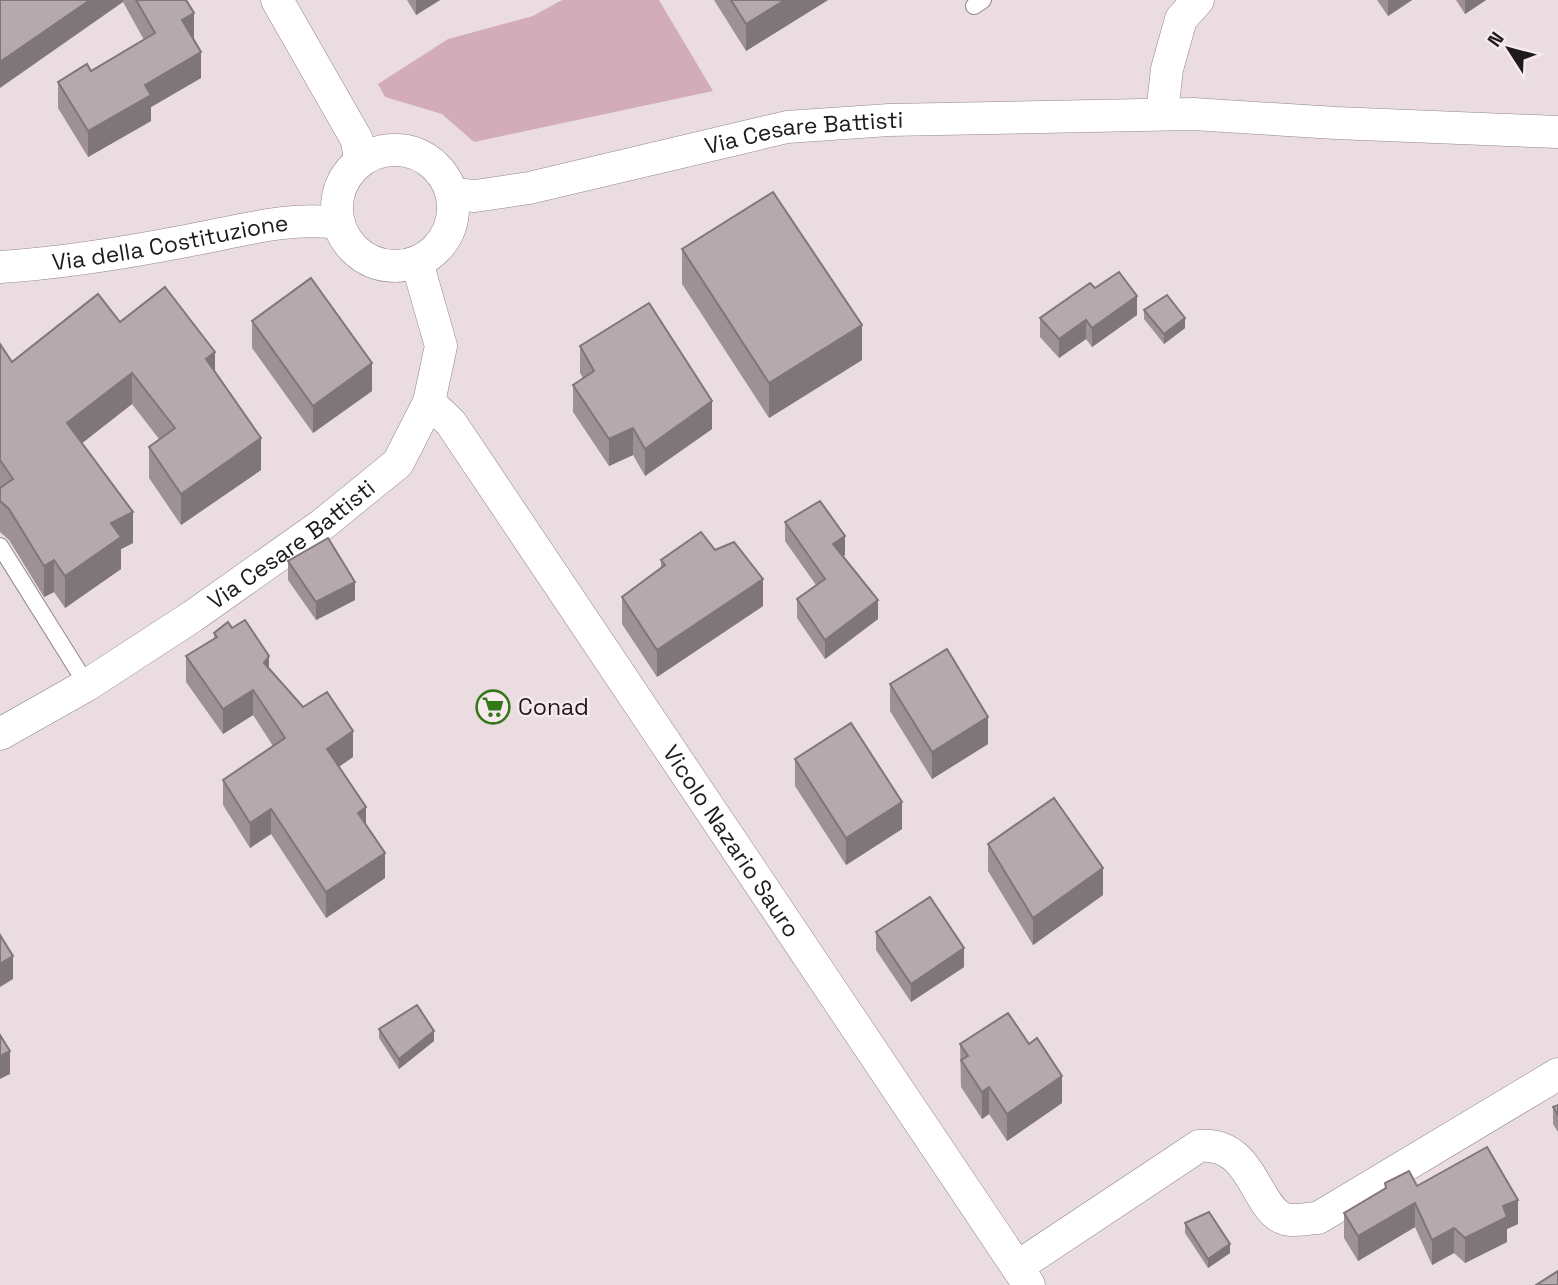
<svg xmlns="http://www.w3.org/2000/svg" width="1558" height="1285" font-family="'Space Grotesk',sans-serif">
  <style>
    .green { fill: #d3acb9 }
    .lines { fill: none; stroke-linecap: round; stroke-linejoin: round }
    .service-casing { stroke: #928689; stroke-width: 18 }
    .minor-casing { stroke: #928689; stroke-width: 33 }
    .service { stroke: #fff; stroke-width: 16 }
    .minor { stroke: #fff; stroke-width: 32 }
    .wall { fill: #9d9195 }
    .shaded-wall { fill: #7f7679 }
    .building { fill: #b6a9ad; stroke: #7f7679; stroke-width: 2 }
    .labels { text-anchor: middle; stroke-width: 5; stroke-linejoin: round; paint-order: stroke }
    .street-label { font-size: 23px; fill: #1f1a1c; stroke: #f7e9ed }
    .poi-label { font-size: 23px; fill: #1f1a1c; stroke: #f7e9ed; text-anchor: start }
  </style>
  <rect width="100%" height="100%" fill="#eadce0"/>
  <path class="green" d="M562,0H659L713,91L474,142L442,114L385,97L378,84L448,39L533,16Z"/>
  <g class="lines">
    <defs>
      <g id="service">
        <path d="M974,6L983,0"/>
        <path d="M0,546L87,685"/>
      </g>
      <g id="minor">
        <path d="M277,0L357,140L360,161"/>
        <path d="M1162,113L1167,69L1181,19L1198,0"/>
        <circle cx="395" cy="208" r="58"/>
        <path id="s1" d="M452,194L475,196L529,188L787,127L889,120L1193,114L1336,123L1558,132"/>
        <path id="s2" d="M0,267C63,263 124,253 186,241C236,232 288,216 339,223"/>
        <path id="s3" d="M429,402L451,423L1029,1285"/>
        <path id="s4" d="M0,734L87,685L193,616L323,524L398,463L429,402L441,346L417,262"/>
        <path d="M1017,1267L1199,1146C1253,1140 1255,1210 1285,1219C1294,1222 1308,1218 1318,1218L1558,1074"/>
      </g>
    </defs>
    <use href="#service" class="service-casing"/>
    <use href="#minor" class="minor-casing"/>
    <use href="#service" class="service"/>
    <use href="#minor" class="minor"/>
  </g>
  <g class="wall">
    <path d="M0,0H186L201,78L151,107V121L88,157L58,108V82L91,71L144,40L123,2Z"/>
    <path d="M407,0H440L416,15Z"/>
    <path d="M714,0H828L746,51Z"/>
    <path d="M1377,0H1412L1388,16Z"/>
    <path d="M1456,0H1486L1465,14Z"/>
    <path d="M682,249L862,360L769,418L682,284Z"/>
    <path d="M1095,288L1137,315L1092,347L1086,339L1059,358L1040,337V318Z"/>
    <path d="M1144,310L1185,328L1164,344L1144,319Z"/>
    <path d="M252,321L372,391L313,433L252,348Z"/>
    <path d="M120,322L215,371L261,470L181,525L149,478V447L159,439L132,404L82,443L133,543L121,549V569L65,608L54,592L44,597L9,540L0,532V344L12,362Z"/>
    <path d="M580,346L712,429L645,476L633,455L609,466L573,412V385L583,378L580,373Z"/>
    <path d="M785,522L845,555L843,556L878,619L825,659L797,618V599L816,585L785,541Z"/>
    <path d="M715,550L763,606L657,677L622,624V597L661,569V560Z"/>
    <path d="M288,561L355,600L316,620L288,580Z"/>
    <path d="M214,633L269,668L303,707L353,757L338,767L366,824L385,878L326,918L271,834L250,848L223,805V780L273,746L253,715L223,734L186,682V656L214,639Z"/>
    <path d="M890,684L988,744L932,779L890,711Z"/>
    <path d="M795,759L902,829L846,865L795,786Z"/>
    <path d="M988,844L1103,895L1033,945L988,871Z"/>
    <path d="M876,932L964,967L911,1002L876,950Z"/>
    <path d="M379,1029L434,1041L399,1069L379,1038Z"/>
    <path d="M960,1044L1062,1103L1007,1141L989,1114L982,1119L961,1087Z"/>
    <path d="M1558,1105V1132L1553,1124V1107Z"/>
    <path d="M1385,1183L1417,1186L1518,1224L1507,1229V1242L1465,1263L1454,1253L1432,1265L1415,1227L1358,1261L1344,1238V1213L1385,1188Z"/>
    <path d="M1185,1223L1230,1253L1208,1268L1185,1233Z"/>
  </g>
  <g class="shaded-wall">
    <path d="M90,0H123V2L0,88V62Z"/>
    <path d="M416,0H440L416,15Z"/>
    <path d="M785,0H828L746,51V24Z"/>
    <path d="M1388,0H1412L1388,16Z"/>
    <path d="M1465,0H1486L1465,14Z"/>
    <path d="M194,13V39L182,46V20Z"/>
    <path d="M201,52V78L151,107V121L88,157V131L145,85Z"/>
    <path d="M1137,296V315L1092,347V328Z"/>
    <path d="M1185,318V328L1164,344V334Z"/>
    <path d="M1086,320V339L1059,358V339Z"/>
    <path d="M862,325V360L769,418V383Z"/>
    <path d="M215,352V383L206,359Z"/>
    <path d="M372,363V391L313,433V406Z"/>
    <path d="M132,373V404L67,455V423Z"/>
    <path d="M712,401V429L645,476V449Z"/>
    <path d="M633,428V455L609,466V439Z"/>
    <path d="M261,438V470L181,525V494Z"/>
    <path d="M133,512V543L121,549V569L65,608V576L111,523Z"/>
    <path d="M845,536V555L833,562V544Z"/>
    <path d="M54,560V592L44,597V566Z"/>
    <path d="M763,579V606L657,677V650Z"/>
    <path d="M355,582V600L316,620V602Z"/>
    <path d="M878,600V619L825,659V640Z"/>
    <path d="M269,656V682L264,663Z"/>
    <path d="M253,690V715L223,734V709Z"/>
    <path d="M988,717V744L932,779V752Z"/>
    <path d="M353,731V757L327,775V749Z"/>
    <path d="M902,802V829L846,865V838Z"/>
    <path d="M366,807V833L358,813Z"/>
    <path d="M271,809V834L250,848V823Z"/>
    <path d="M385,853V878L326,918V892Z"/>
    <path d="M1103,868V895L1033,945V918Z"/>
    <path d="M964,948V967L911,1002V984Z"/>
    <path d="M13,956V979L0,987V964Z"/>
    <path d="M434,1031V1041L399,1069V1059Z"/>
    <path d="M10,1051V1074L0,1079V1056Z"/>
    <path d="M1062,1076V1103L1007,1141V1114Z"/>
    <path d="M989,1087V1114L982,1119V1092Z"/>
    <path d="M1518,1200V1224L1507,1229V1242L1465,1263V1238L1503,1206Z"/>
    <path d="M1415,1203V1227L1358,1261V1236Z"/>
    <path d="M1454,1228V1253L1432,1265V1240Z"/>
    <path d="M1230,1244V1253L1208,1268V1259Z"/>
  </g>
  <g class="building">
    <path d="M0,0H90L0,62Z"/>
    <path d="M136,0H186L194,13L182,20L201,52L145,85L151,95L88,131L58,82L87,64L91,71L155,33Z"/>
    <path d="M731,0H785L746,24Z"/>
    <path d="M773,192L862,325L769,383L682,249Z"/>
    <path d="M1119,272L1137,296L1092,328L1086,320L1059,339L1040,318L1090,283L1095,288Z"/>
    <path d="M311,278L372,363L313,406L252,321Z"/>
    <path d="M165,287L215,352L206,359L261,438L181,494L149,447L175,428L132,373L67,423L133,512L111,523L121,537L65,576L54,560L44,566L9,509L0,501V488L13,479L0,460V344L12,362L98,294L120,322Z"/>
    <path d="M1167,295L1185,318L1164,334L1144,310Z"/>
    <path d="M649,303L712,401L645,449L633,428L609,439L573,385L594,371L580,346Z"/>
    <path d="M820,501L845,536L833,544L878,600L825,640L797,599L825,579L785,522Z"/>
    <path d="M701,532L715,550L734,542L763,579L657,650L622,597L665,565L661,560Z"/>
    <path d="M328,538L355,582L316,602L288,561Z"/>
    <path d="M245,620L269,656L264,663L303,707L327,692L353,731L327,749L366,807L358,813L385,853L326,892L271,809L250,823L223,780L285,738L253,690L223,709L186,656L217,637L214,633L228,622L232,628Z"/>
    <path d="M947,649L988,717L932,752L890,684Z"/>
    <path d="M851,723L902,802L846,838L795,759Z"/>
    <path d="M1054,798L1103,868L1033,918L988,844Z"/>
    <path d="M930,897L964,948L911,984L876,932Z"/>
    <path d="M0,935L13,956L0,964Z"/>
    <path d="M417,1005L434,1031L399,1059L379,1029Z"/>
    <path d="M1008,1013L1029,1044L1037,1038L1062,1076L1007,1114L989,1087L982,1092L961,1060L968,1056L960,1044Z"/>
    <path d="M0,1035L10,1051L0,1056Z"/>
    <path d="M1558,1105V1115L1553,1107Z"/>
    <path d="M1487,1147L1518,1200L1503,1206L1507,1217L1465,1238L1454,1228L1432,1240L1415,1203L1358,1236L1344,1213L1386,1188L1385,1183L1409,1171L1417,1186Z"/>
    <path d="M1209,1212L1230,1244L1208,1259L1185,1223Z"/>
    <path d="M1558,1271V1285H1536Z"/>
  </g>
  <defs>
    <symbol id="supermarket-ring" viewBox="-11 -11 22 22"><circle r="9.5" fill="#f7e9ed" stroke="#347819" stroke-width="1.5"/><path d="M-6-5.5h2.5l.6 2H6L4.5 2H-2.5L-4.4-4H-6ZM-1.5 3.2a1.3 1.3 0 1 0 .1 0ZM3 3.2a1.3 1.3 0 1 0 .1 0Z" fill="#347819"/></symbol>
  </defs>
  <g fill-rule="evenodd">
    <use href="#supermarket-ring" x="474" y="688" width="38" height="38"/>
  </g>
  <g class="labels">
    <g class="street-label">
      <text dy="8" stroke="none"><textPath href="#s1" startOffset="359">Via Cesare Battisti</textPath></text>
      <text dy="8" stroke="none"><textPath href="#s2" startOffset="172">Via della Costituzione</textPath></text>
      <text dy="8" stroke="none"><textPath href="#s4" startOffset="348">Via Cesare Battisti</textPath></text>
      <text dy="8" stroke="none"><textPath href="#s3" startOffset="534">Vicolo Nazario Sauro</textPath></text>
    </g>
    <g class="poi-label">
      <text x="518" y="715">Conad</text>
    </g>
  </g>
  <g transform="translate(1509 49) rotate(306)" stroke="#f7e9ed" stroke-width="5" paint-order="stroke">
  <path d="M0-5L12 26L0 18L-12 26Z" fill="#1f1a1c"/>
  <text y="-10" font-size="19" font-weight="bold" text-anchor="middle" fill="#1f1a1c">N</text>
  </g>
</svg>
